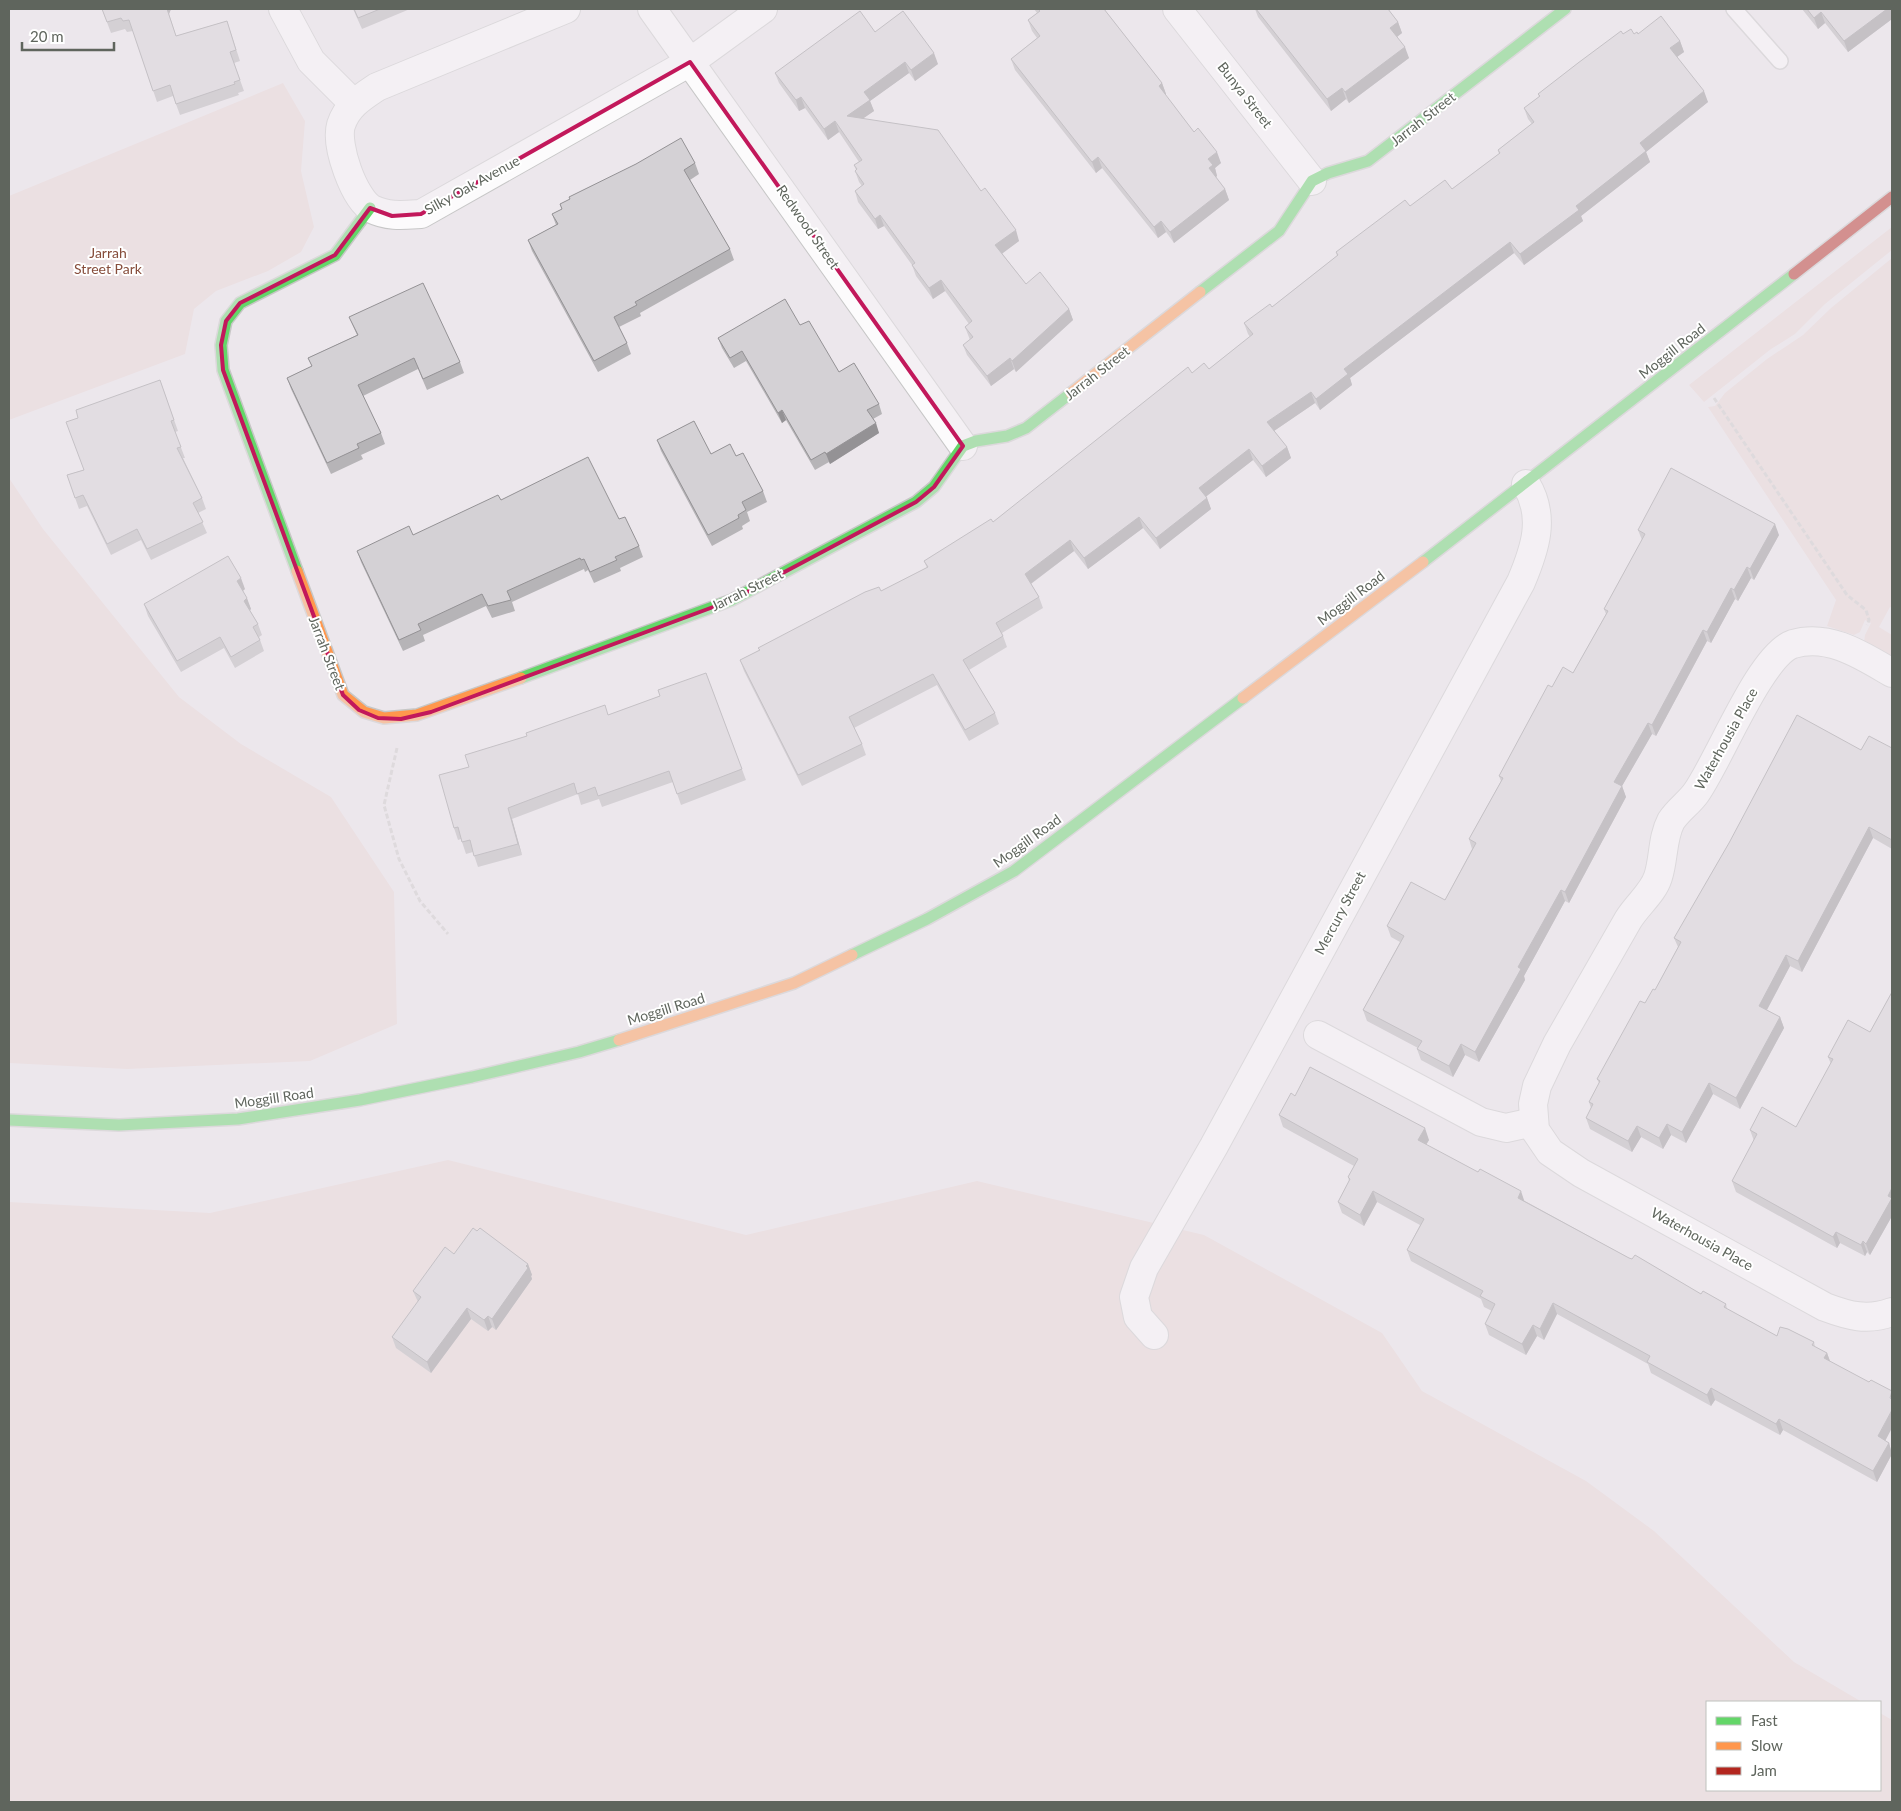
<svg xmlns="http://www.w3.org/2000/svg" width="1901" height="1811" font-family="Lato,sans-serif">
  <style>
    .green { fill: #e8d7d5 }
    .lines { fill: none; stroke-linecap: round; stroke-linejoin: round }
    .lane-casing { stroke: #c7c7c7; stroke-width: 18 }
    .street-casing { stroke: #c7c7c7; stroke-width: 30 }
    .fast-casing { stroke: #c7c7c6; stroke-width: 14 }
    .slow-casing { stroke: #c7c7c6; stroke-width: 14 }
    .jam-casing { stroke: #c7c7c6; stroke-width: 14 }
    .path { stroke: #cdcbc9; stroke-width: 3; stroke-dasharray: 5 2.5; stroke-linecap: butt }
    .lane { stroke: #fcfbfc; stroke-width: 15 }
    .street { stroke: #fcfbfc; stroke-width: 28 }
    .fast { stroke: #63d668; stroke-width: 11 }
    .slow { stroke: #ff974d; stroke-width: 11 }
    .jam { stroke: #b3261e; stroke-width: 11 }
    .wall { fill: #b6b4b7 }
    .shaded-wall { fill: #949295 }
    .building { fill: #d4d1d5; stroke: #949295 }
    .marked { fill: none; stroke: #c2185b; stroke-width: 4; stroke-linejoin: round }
    .labels { text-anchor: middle; stroke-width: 4; stroke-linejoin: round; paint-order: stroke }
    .street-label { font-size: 14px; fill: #5f655d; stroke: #fff }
    .park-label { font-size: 14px; fill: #864d3b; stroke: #fff }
  </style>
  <rect width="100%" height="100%" fill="#ece7ec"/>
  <g class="green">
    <path d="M283,83L305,121L301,171L314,227L301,252L268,271L216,291L194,309L185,354L9,420V196Z"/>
    <path d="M1892,227V250L1825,304L1795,334L1771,349L1704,402L1689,385Z"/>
    <path d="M1892,258V608L1890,607L1879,627L1892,635V657L1864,642L1865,635L1871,623L1865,620L1860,632L1854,635L1827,626L1836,600L1708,407L1715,406L1725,393L1767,359L1803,335L1831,308Z"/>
    <path d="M9,478L43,529L179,697L241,744L331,797L394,892L397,1024L310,1061L127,1069L9,1063Z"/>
    <path d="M448,1160L746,1235L977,1181L1204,1235L1382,1333L1422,1391L1586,1481L1654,1531L1794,1662L1862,1702H1707V1790H1880V1713L1892,1720V1802H9V1202L210,1213Z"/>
  </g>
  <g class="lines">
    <defs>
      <path id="lane" d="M1734,9L1780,61"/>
      <g id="street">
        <path d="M283,9L311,61L353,103"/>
        <path d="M566,9L377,87C362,97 347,106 341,125C335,145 354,199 372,209C388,217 404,215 421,214L690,62L763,9"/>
        <path d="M652,9L963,446"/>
        <path d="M1177,9L1312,181"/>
        <path d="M1892,673C1863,656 1829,633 1793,644C1760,655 1719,761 1696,793C1689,803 1678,810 1671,821C1662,838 1664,859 1658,877C1653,893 1637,905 1628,920L1557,1044L1537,1086L1533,1104L1535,1130L1550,1152L1581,1173L1825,1307C1849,1316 1867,1321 1892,1312"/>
        <path d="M1318,1035L1481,1122L1506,1128L1533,1122"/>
        <path d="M1154,1335L1138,1317L1134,1297L1144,1268L1214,1146L1521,582C1535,549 1546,517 1526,484"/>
      </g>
      <g id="fast">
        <path d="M1200,292L1279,231L1312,181L1328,173L1368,161L1565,9"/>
        <path d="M1423,562L1794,274"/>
        <path d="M297,571L223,370L221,345L226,321L240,303L335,255L370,208"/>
        <path d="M521,678L732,600L916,502L934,487L963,446L976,441L1007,436L1026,428L1071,393"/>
        <path d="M852,955L927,919L1014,871L1243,698"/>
        <path d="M9,1120L119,1125L238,1119L360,1100L472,1077L579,1052L619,1040"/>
      </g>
      <g id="slow">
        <path d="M1071,393L1200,292"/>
        <path d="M297,571L343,695L364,712L384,718L417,715L521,678"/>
        <path d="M1243,698L1423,562"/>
        <path d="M619,1040L794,983L852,955"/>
      </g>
      <path id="jam" d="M1794,274L1892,197"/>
    </defs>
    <use href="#lane" class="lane-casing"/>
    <use href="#street" class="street-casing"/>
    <use href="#fast" class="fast-casing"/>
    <use href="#slow" class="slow-casing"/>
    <use href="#jam" class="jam-casing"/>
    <g class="path">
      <path d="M1714,398L1847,595L1866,610L1869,620L1867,625"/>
      <path d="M397,748L384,805L399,859L420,901L448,934"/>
    </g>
    <use href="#lane" class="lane"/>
    <use href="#street" class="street"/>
    <use href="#fast" class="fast"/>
    <use href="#slow" class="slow"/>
    <use href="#jam" class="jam"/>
  </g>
  <g class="wall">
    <path d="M102,9H171L169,14L176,36L227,21L240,61L234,63L244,91L238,93L239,95L180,115L173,96L157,102L133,31L127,32L125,29L111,33Z"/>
    <path d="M353,9H410L362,29Z"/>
    <path d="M1034,9H1104L1162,83L1166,94L1165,95L1194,132L1221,163L1215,168L1217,176L1216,177L1225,189L1229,200L1174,243L1166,232L1158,238L1102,168L1096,173L1015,70L1011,59L1037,38L1032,31L1028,20L1037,13Z"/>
    <path d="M1255,9H1388L1398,22L1402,33L1397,37L1409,58L1349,103L1346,99L1331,111L1258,17Z"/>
    <path d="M1802,9H1892V19L1848,52L1825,23L1818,29Z"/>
    <path d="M875,32L938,64L915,81L909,73L870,101L874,111L863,118L981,191L1019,241L1002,253L1026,284L1069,309L1073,320L1016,372L1014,369L991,386L967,355L963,345L970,340L965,327L969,324L945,291L933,299L916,276L912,265L884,226L878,229L858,202L855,191L862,186L859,182L855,171L856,170L854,165L859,162L839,132L828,140L805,108L799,111L779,83L775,73Z"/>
    <path d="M1623,34H1638L1680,41L1684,52L1677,57L1708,102L1646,152L1650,162L1581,216L1583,221L1524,265L1514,253L1350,378L1352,385L1320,410L1315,403L1274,431L1287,447L1291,458L1266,477L1253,460L1206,496L1207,498L1211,509L1160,549L1143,528L1088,569L1074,551L1031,584L1039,597L1043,608L1002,633L1007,647L969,670L995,713L999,724L969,741L937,685L854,728L862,744L866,755L802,786L744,671L740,660L759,650L758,648L881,591L927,568L924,561L993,522L1192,373L1209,369L1250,337L1248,334L1244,323L1272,307L1337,256L1336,252L1410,206L1452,189L1499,154L1498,150L1532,124L1528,119L1524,108L1539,97L1538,94Z"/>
    <path d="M695,163L699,174L690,180L730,249L734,260L640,313L641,316L619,327L627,343L631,354L598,372L532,251L528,240L556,225L552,214L562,209L560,204Z"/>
    <path d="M349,317L460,362L464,373L427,390L418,369L363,396L381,433L385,444L361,455L363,459L331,474L291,389L287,378L312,366L308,358L357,335Z"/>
    <path d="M800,325L839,372L879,404L882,414L873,419L879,433L830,464L829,462L815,470L786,420L782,423L746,361L734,368L722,348L718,338Z"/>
    <path d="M160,380L178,431L175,432L185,458H183L202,498L206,509L198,513L207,533L151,560L141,540L111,555L87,506L79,509L67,475L83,470Z"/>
    <path d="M657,440L711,454L736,456L763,491L767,502L747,512L750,521L742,526L743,529L712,546L661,451Z"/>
    <path d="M501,500L619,519L639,546L643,557L620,568L621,571L594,583L588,570L585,572L584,569L512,602L515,611L492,618L486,606L423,635L425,641L403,651L361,562L357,551L413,535Z"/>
    <path d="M1638,530L1779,535L1754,580L1751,578L1738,601L1735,599L1711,643L1707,641L1656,736L1652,734L1622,786L1626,797L1569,903L1565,901L1524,976L1525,980L1479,1062L1465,1055L1453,1077L1421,1060L1417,1049L1418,1048L1367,1021L1363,1010L1400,942L1391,937L1387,926L1445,900L1472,849L1469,839L1501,781L1499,776L1552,687L1573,673L1606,614L1604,609L1642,540Z"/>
    <path d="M245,589L243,591L251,609L250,610L258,624L262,635L259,637L264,651L235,668L224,648L181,672L148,616L144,604Z"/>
    <path d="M706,673L746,780L681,805L673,782L602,807L599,799L581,805L578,794L512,819L522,855L478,867L473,852L466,854L461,839L458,840L454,828L469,767L660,696Z"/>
    <path d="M1892,748V849L1873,838L1802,972L1790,966L1767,1010L1780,1017L1784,1028L1740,1109L1713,1094L1686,1143L1671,1135L1663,1149L1641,1137L1632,1152L1590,1129L1586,1118L1591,1108L1589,1102L1599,1083L1597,1079L1655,990L1678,947L1674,938L1861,750Z"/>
    <path d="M1892,992V1216L1870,1255L1867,1252L1865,1256L1840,1243L1837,1248L1736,1192L1732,1181L1754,1141L1750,1130L1796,1127L1831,1064L1828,1057L1870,1032Z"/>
    <path d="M1295,1096L1429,1140L1426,1145L1525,1201L1629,1258L1701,1294L1726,1304L1727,1309L1777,1336L1814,1342L1815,1347L1827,1353L1830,1361L1885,1441L1889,1443L1892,1454L1877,1482L1783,1430L1780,1435L1715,1400L1711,1406L1651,1373L1648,1364L1557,1314L1544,1340L1537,1336L1526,1355L1489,1335L1485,1324L1492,1311L1484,1307L1481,1299L1411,1261L1407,1250L1420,1225L1377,1202L1364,1226L1342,1213L1338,1202L1349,1181L1348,1177L1354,1166L1283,1127L1279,1115Z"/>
    <path d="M454,1254L528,1264L532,1275L531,1276L532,1279L496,1330L492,1327L488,1331L471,1319L431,1373L396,1348L392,1337L418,1302L413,1291Z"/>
  </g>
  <g class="shaded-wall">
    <path d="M167,9H171L169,14Z"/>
    <path d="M1887,9H1892V19L1848,52L1844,41Z"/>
    <path d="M1821,12L1825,23L1818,29L1814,18Z"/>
    <path d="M1398,22L1402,33L1394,39L1390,28Z"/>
    <path d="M1680,41L1684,52L1674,59L1670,48Z"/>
    <path d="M1405,47L1409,58L1349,103L1345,92Z"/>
    <path d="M934,53L938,64L915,81L911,70Z"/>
    <path d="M905,62L909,73L870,101L874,111L851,127L847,116L864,92Z"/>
    <path d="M1162,83L1166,94L1163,97L1159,86Z"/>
    <path d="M1342,88L1346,99L1331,111L1327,99Z"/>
    <path d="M1704,91L1708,102L1646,152L1650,162L1581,216L1583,221L1524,265L1520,254L1640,143Z"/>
    <path d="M801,97L805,108L799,111L796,100Z"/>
    <path d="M835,121L839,132L828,140L824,129Z"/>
    <path d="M1217,152L1221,163L1215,168L1217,176L1213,180L1209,168L1208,159Z"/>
    <path d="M1098,157L1102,168L1096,173L1092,162Z"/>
    <path d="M1225,189L1229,200L1174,243L1170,232Z"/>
    <path d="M880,215L884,226L878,229L875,219Z"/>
    <path d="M1161,221L1166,232L1158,238L1154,227Z"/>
    <path d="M1016,230L1019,241L999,256L995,245Z"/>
    <path d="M1510,242L1514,253L1350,378L1352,385L1320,410L1316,399L1344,369Z"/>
    <path d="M941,280L945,291L933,299L929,288Z"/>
    <path d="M1069,309L1073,320L1016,372L1012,361Z"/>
    <path d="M1010,358L1014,369L991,386L987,376Z"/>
    <path d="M1311,392L1315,403L1271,433L1267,422Z"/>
    <path d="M782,410L786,420L782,423L778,413Z"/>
    <path d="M876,423L879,433L830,464L826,454Z"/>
    <path d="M1287,447L1291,458L1266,477L1262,466Z"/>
    <path d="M1249,449L1253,460L1203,499L1199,488Z"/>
    <path d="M1207,498L1211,509L1160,549L1156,538Z"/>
    <path d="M1139,517L1143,528L1088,569L1084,558Z"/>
    <path d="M1775,524L1779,535L1754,580L1750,569Z"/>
    <path d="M1070,540L1074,551L1029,585L1025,574Z"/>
    <path d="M1747,567L1751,578L1738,601L1734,590Z"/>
    <path d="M241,578L245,589L241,592L237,581Z"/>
    <path d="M1731,588L1735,599L1711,643L1707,632Z"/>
    <path d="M247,598L251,609L248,612L244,601Z"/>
    <path d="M1703,630L1707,641L1656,736L1652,725Z"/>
    <path d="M1648,723L1652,734L1618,793L1614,782Z"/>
    <path d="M1622,786L1626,797L1569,903L1565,892Z"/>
    <path d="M508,808L512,819L522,855L518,844Z"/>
    <path d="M1869,827L1873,838L1802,972L1798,961Z"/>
    <path d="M1561,890L1565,901L1524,976L1525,980L1479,1062L1475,1052L1518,967Z"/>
    <path d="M1786,955L1790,966L1763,1017L1759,1006Z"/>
    <path d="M1780,1017L1784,1028L1740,1109L1736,1098Z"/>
    <path d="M1461,1044L1465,1055L1453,1077L1449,1066Z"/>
    <path d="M1709,1083L1713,1094L1686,1143L1682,1132Z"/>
    <path d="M1667,1124L1671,1135L1663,1149L1659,1138Z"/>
    <path d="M1637,1126L1641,1137L1632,1152L1628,1141Z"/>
    <path d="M1425,1128L1429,1140L1422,1151L1418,1140Z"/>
    <path d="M1892,1188V1216L1870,1255L1866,1244Z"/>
    <path d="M1373,1191L1377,1202L1364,1226L1360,1215Z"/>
    <path d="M1521,1191L1525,1203L1518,1198Z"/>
    <path d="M1836,1232L1840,1243L1837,1248L1833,1237Z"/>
    <path d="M1863,1241L1867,1252L1865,1256L1861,1245Z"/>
    <path d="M528,1264L532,1275L531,1276L532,1279L496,1330L492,1319Z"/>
    <path d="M1553,1303L1557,1314L1544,1340L1540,1329Z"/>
    <path d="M467,1308L471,1319L431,1373L427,1362Z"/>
    <path d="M488,1316L492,1327L488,1331L484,1320Z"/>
    <path d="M1533,1325L1537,1336L1526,1355L1522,1344Z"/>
    <path d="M1827,1353L1831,1364L1824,1358Z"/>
    <path d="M1711,1388L1715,1400L1711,1406L1707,1395Z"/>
    <path d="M1892,1410V1428L1882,1447L1878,1436Z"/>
    <path d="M1779,1419L1783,1430L1780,1435L1776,1424Z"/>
    <path d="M1889,1443L1892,1454L1877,1482L1873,1471Z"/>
  </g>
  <g class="building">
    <path d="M102,9H167L176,36L227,21L236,50L230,52L240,80L234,82L235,84L176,104L170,85L153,91L129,20L123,21L121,18L107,22Z"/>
    <path d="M354,9H380L358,18Z"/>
    <path d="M1038,9H1104L1162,83L1159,86L1194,132L1198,128L1217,152L1208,159L1213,165L1209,168L1225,189L1170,232L1161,221L1154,227L1098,157L1092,162L1011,59L1040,36L1028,20L1040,11Z"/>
    <path d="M1256,9H1388L1398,22L1390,28L1405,47L1345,92L1342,88L1327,99Z"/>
    <path d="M1807,9H1887L1844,41L1821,12L1814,18Z"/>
    <path d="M860,11L875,32L903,11L934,53L911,70L905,62L864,92L870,100L847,116L938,130L981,191L985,188L1016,230L995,245L1026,284L1040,272L1069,309L1012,361L1010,358L987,376L963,345L973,337L965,327L972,321L941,280L929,288L912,265L915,263L880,215L875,219L855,191L864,184L855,171L857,169L854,165L862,160L835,121L824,129L801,97L796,100L775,73Z"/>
    <path d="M1661,16L1680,41L1670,48L1704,91L1640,143L1646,151L1576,206L1579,210L1520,254L1510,242L1344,369L1348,374L1316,399L1311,392L1267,422L1287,447L1262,466L1249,449L1199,488L1207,498L1156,538L1139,517L1084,558L1070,540L1025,574L1039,597L996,623L1003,636L963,660L995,713L965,730L933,674L849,717L862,744L798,775L740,660L760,650L758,648L865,592L879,587L881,591L928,567L924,561L991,519L993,522L1188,367L1192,373L1204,363L1209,369L1253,334L1244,323L1270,304L1272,307L1338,255L1336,252L1405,200L1410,206L1445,180L1452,189L1500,153L1498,150L1534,122L1524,108L1540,96L1538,94L1578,63L1621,31L1623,34L1631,29L1634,34L1637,32L1638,34Z"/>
    <path d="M681,138L695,163L684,170L730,249L635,302L637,305L614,317L627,343L594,361L528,240L558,224L552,214L562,209L560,204L570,199L569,197L636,164Z"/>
    <path d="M423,283L460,362L423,379L414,358L358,385L381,433L357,444L359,448L327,463L287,378L312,366L308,358L358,335L349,317Z"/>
    <path d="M785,299L800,325L809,321L839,372L854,363L879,404L867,410L876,423L826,454L825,452L811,460L782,410L778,413L742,351L730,358L718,338Z"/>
    <path d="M160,380L174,420L171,421L181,447L177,448L202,498L193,503L203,522L147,549L137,529L107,544L83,495L75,498L67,475L84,470L66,422L78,418L76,410Z"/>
    <path d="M694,421L711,454L730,444L736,456L743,453L763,491L742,502L746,510L738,515L739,518L708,535L657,440Z"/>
    <path d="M588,457L619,519L625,517L639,546L615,557L617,560L590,572L584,559L581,560L580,558L507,591L511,600L488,606L482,594L418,624L421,630L399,640L357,551L409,526L413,535L498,495L501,500Z"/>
    <path d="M1671,468L1775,524L1750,569L1747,567L1734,590L1731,588L1707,632L1703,630L1652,725L1648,723L1614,782L1622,786L1565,892L1561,890L1518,967L1521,969L1475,1052L1461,1044L1449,1066L1417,1049L1422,1041L1363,1010L1404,936L1387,926L1411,882L1445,900L1476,843L1469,839L1503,778L1499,776L1548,685L1552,687L1563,667L1573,673L1608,611L1604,609L1645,534L1638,530Z"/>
    <path d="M228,556L241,578L237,581L247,598L244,601L258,624L253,627L260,640L231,657L220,637L177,661L144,604Z"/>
    <path d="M706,673L742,769L677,794L669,771L598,796L595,787L577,794L574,783L508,808L518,844L474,856L470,840L462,842L458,827L454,828L439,775L469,767L465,755L527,736L526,733L605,705L608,715L660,696L658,690Z"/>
    <path d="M1797,715L1861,750L1869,736L1892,748V840L1869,827L1798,961L1786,955L1759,1006L1780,1017L1736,1098L1709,1083L1682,1132L1667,1124L1659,1138L1637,1126L1628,1141L1586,1118L1593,1104L1589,1102L1600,1081L1597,1079L1640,1001L1645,1003L1653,989L1655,990L1681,942L1674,938L1729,843Z"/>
    <path d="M1892,992V1188L1888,1196L1892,1198L1866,1244L1863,1241L1861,1245L1836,1232L1833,1237L1732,1181L1757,1134L1750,1130L1762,1107L1796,1127L1833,1059L1828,1057L1848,1020L1870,1032Z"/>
    <path d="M1310,1067L1425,1128L1418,1140L1478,1172L1480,1169L1521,1191L1518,1198L1629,1258L1632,1259L1635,1255L1701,1294L1703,1291L1726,1304L1724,1307L1777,1336L1780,1327L1788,1329L1814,1342L1812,1345L1827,1353L1824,1358L1869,1382L1871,1380L1892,1391L1890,1398L1892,1399V1410L1878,1436L1889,1443L1873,1471L1779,1419L1776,1424L1711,1388L1707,1395L1647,1362L1650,1356L1553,1303L1540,1329L1533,1325L1522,1344L1485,1324L1495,1304L1480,1296L1483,1291L1407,1250L1424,1219L1373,1191L1360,1215L1338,1202L1350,1179L1348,1177L1358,1159L1279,1115L1291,1093L1295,1096Z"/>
    <path d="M473,1228L477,1231L480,1228L528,1264L526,1266L528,1268L492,1319L488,1316L484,1320L467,1308L427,1362L392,1337L421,1297L413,1291L445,1247L454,1254Z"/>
  </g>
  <path d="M0 0H1901V1811H0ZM690,62L963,446L934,487L916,502L732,600L431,712L401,719L378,718L359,710L343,695L223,370L221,345L226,321L240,303L335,255L370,208L392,216L421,214Z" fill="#ece7ec" fill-opacity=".55" fill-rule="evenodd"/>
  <path class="marked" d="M690,62L963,446L934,487L916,502L732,600L431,712L401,719L378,718L359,710L343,695L223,370L221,345L226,321L240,303L335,255L370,208L392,216L421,214Z"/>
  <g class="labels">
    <g class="street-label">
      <text transform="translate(1245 95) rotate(52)" y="5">Bunya Street</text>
      <text transform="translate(1423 119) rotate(-38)" y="5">Jarrah Street</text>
      <text transform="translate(472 185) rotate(-29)" y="5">Silky Oak Avenue</text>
      <text transform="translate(808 227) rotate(55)" y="5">Redwood Street</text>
      <text transform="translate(1672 351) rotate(-38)" y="5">Moggill Road</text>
      <text transform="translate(1097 373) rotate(-38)" y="5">Jarrah Street</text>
      <text transform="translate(747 590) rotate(-26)" y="5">Jarrah Street</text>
      <text transform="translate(1351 598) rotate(-37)" y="5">Moggill Road</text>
      <text transform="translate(327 653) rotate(69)" y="5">Jarrah Street</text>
      <text transform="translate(1726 739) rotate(-61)" y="5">Waterhousia Place</text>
      <text transform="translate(1027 841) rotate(-36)" y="5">Moggill Road</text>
      <text transform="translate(1340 913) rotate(-62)" y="5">Mercury Street</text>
      <text transform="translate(666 1009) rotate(-17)" y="5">Moggill Road</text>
      <text transform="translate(274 1098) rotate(-8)" y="5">Moggill Road</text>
      <text transform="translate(1702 1239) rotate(29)" y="5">Waterhousia Place</text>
    </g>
    <g class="park-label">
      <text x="108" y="258">Jarrah<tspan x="108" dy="16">Street Park</tspan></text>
    </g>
  </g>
  <rect width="1901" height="1811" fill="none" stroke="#5f655d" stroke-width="20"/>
  <rect x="1706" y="1701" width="175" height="90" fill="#ffffff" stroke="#bfc1be"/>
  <rect x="1716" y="1717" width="25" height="8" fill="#63d668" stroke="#bfc1be"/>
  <text x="1751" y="1726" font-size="15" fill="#5f655d">Fast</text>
  <rect x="1716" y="1742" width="25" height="8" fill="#ff974d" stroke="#bfc1be"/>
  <text x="1751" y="1751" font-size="15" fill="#5f655d">Slow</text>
  <rect x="1716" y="1767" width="25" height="8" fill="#b3261e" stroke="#bfc1be"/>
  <text x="1751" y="1776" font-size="15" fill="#5f655d">Jam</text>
  <path d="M22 42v8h92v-8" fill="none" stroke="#5f655d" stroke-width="2.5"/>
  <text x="30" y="42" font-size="15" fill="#5f655d" stroke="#ffffff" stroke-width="4" paint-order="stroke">20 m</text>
</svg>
